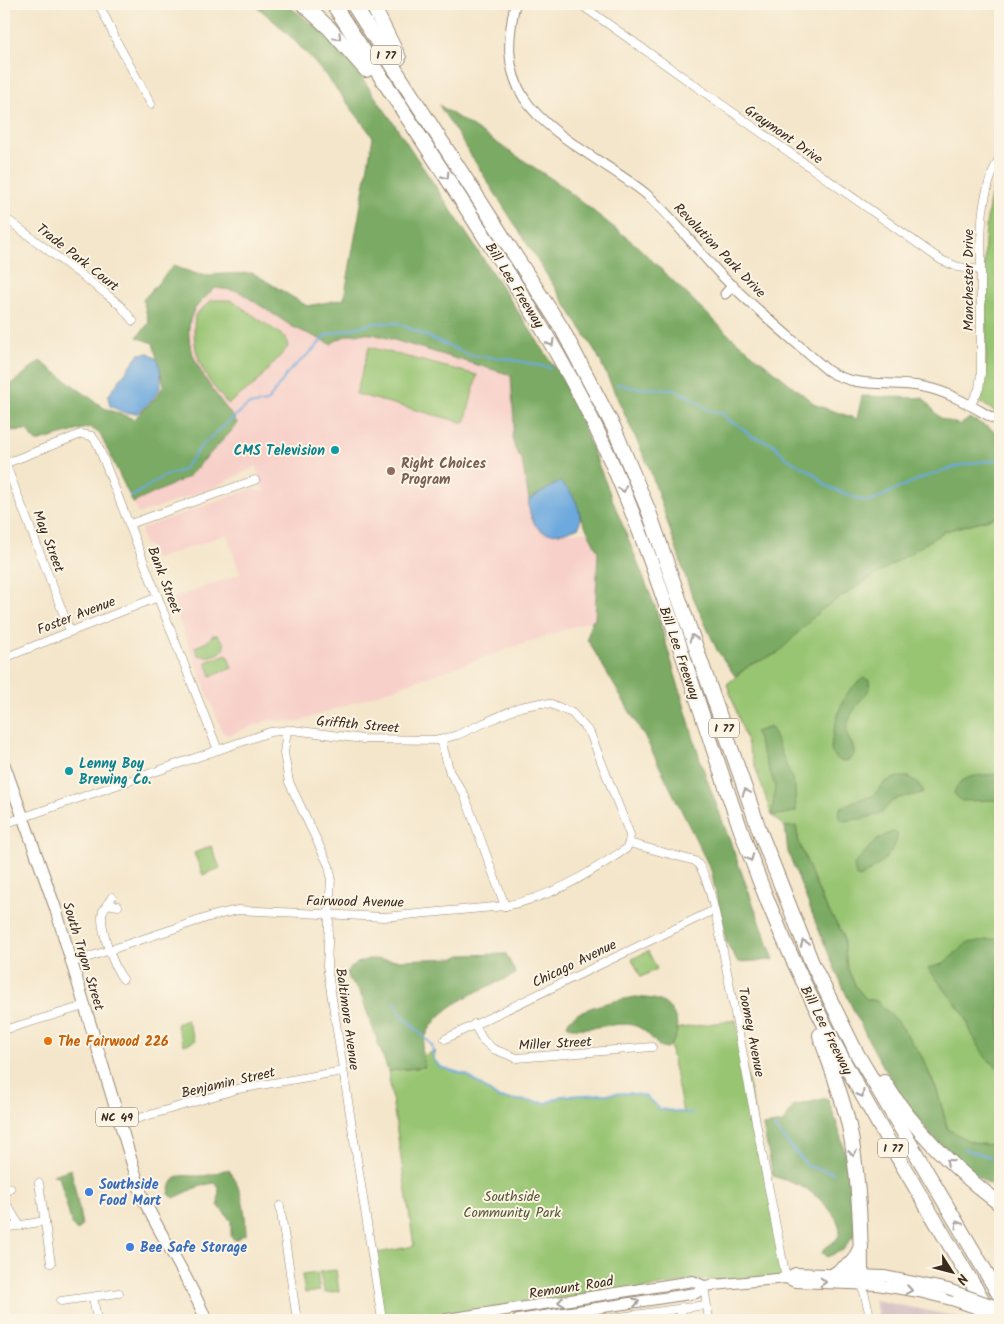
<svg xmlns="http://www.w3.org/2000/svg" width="1004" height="1324" font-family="Kalam,sans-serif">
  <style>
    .built { fill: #f7d0c9 }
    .industrial { fill: #d2bec1 }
    .green { fill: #98c572; stroke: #6a7848 }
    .forest { fill: #7aaa64; stroke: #5a6a41 }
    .water { fill: #6da9de; stroke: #546a7e }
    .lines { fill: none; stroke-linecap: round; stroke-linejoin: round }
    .stream { stroke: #6da9de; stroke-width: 2 }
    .minor-casing { stroke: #988874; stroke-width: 9 }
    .tertiary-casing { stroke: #988874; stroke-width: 11 }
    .secondary-casing { stroke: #988874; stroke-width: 12 }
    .primary-casing { stroke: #988874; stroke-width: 13 }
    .motorway-casing { stroke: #988874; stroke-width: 16 }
    .minor { stroke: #fff; stroke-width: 8 }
    .tertiary { stroke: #fff; stroke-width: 9 }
    .secondary { stroke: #fff; stroke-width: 10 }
    .primary { stroke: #fff; stroke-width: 11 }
    .motorway { stroke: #fff; stroke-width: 14 }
    .secondary-bridge-casing { stroke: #988874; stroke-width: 12; stroke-linecap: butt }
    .secondary-bridge { stroke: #fff; stroke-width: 10 }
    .oneway { stroke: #a79f9a }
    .culture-dot { fill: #0f9aa8; stroke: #fcf5e5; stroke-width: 2 }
    .education-dot { fill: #8d6e63; stroke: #fcf5e5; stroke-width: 2 }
    .food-dot { fill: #e8710a; stroke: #fcf5e5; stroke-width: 2 }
    .shop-dot { fill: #3f7fe0; stroke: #fcf5e5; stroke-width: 2 }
    .labels { text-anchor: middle; stroke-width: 4; stroke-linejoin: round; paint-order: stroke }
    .shield { fill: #fcf5e5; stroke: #75675a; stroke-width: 1 }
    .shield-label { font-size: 12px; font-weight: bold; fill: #3b2a1e }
    .street-label { font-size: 14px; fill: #3b2a1e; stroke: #fcf5e5 }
    .culture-label { font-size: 14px; font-weight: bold; fill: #0d838f; stroke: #fcf5e5; text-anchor: end }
    .education-label { font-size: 14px; font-weight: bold; fill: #785e54; stroke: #fcf5e5; text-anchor: start }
    .food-label { font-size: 14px; font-weight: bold; fill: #c56008; stroke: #fcf5e5; text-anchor: start }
    .shop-label { font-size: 14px; font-weight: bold; fill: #366cbe; stroke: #fcf5e5; text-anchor: start }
    .park-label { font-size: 14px; fill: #575837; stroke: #fcf5e5 }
  </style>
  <rect width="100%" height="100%" fill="#fcf5e5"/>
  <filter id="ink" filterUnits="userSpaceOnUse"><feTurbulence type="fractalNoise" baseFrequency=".02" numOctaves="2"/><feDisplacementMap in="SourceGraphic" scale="10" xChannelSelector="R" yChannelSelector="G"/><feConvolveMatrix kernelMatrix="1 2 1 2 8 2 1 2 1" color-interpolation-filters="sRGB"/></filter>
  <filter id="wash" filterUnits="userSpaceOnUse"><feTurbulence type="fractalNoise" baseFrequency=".0096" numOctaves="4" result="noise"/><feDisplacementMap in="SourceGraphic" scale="20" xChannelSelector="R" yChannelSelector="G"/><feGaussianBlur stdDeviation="1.12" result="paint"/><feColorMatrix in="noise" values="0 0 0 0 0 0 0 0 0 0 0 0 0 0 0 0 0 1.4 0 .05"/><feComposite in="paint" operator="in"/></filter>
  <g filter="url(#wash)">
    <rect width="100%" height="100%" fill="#f4e6cb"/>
    <path class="built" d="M215,288L238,291L293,327L343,336L359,332L377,335L511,375L514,424L512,437L515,449L522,460L529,500L528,506L548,533L589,532L598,551L595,619L297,722L269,720L229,735L225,734L222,731L171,599L240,574L227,534L154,560L151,548L143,542L141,533L143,528L252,489L264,493L256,466L211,489L138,514L133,503L188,477L226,406L212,390L196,363L190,337L192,314Z"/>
    <path class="industrial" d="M874,1300L959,1317L961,1320H880Z"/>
    <g class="green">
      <path d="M1000,169V415L980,402C981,389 986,376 986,361C988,300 975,226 1000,169Z"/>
      <path d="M212,300H231L286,338L288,347L255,384L228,404C202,375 191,354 195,315Z"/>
      <path d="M369,347L477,375L465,423L356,394Z"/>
      <path d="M1000,516V576L991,588L996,629L1000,631V1143C980,1148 965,1140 948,1129L937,1091L922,1057L901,1026L877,1001L866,999L856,987L847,967L843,934L823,902L799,843L796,827H785L772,816L727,684L750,665L778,653L822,609L902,558L945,531Z"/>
      <path d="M213,635H217L224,643V649C218,656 207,658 198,655L195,647L207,642Z"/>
      <path d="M227,654L232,668L211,676L206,662Z"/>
      <path d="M211,846L220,868L203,875L194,853Z"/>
      <path d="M648,951L657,969L641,977L632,959Z"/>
      <path d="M187,1020L195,1041L184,1045L176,1024Z"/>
      <path d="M736,1020L786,1278L693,1281L441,1320H382L372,1254L414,1246L388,1071L425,1067L423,1056L435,1051L434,1060L440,1067L467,1075L498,1098L547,1103L562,1096L629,1093L645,1096L660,1109L683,1113L667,1030Z"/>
      <path d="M336,1270L339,1291L325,1293L319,1272Z"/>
      <path d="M317,1273L320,1291L305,1293L302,1275Z"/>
    </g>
    <g class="forest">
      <path d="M253,4H286L337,43L393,122L567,386L656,609L701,763L774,960L738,962L726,942L711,870L647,741L587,639L592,620L595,619L598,551L581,518L576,502L559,482L529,500L522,460L515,449L512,437L514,424L511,375L377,335C358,332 347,333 331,344L293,327L238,291L215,288C208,295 196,305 192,314C177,354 218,395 238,424L188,477L133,503L100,434L90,427L36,442L27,430L4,431V390L40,361L104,408L134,419L157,396L164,385L153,343L137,337L149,323L143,300L173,266L200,275L253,273L307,306L344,299L373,137C337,89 301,40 253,4Z"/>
      <path d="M439,105L558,183L636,245L729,335L816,405L857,419L862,396L923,398L940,418L960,425L970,418L1000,434V516L945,531L822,609L778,653L750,665L735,676L717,650L690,590L649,467L597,354Z"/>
      <path d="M1000,576V631L996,629C989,605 985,597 1000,576Z"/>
      <path d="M864,678L869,680L870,689C861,700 845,718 847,733C848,742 855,743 854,755L847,761H840C838,759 834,756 832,753C828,747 839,709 843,701C847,691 856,684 864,678Z"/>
      <path d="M771,727L795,787L796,812L772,816L775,786L755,732Z"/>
      <path d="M1000,774V800L962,801L954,794C959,773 981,776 1000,774Z"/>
      <path d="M897,777H910L923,789V792C914,797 906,795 897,799C890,801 887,808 882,812C870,819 857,819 843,821L839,816L840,808L854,801L873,796L885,782Z"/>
      <path d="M796,826L799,843L823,902L843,934L847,967L856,987L866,999L877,1001L901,1026L922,1057L937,1091L948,1129C965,1140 980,1148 1000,1143V1191C978,1177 949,1156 932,1136C862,1052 828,952 788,852L785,827Z"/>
      <path d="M893,832L897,833C899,852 874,869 860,878L856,876L854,865C865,852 876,837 893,832Z"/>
      <path d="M1000,938V1069L986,1058L972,1035L965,1016L928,968L943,964L967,943Z"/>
      <path d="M506,954L516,974C483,990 434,1004 423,1044C421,1051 424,1060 425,1067L388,1071L360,992L349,981L347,971L357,963L368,959L399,960L455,958L461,955Z"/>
      <path d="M636,997C643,998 653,998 660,1001C678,1009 684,1036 667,1048L660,1047C653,1040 646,1030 636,1026C618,1019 578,1035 567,1025C570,1009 621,999 636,997Z"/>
      <path d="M827,1098C846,1141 852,1186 856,1233L843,1250L827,1257L822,1253C824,1246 834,1244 838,1237C847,1222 818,1196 806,1189C796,1183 784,1180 773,1176L763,1126L783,1123L794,1106Z"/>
      <path d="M71,1169L82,1225L77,1231L72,1226L59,1176L53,1175Z"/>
      <path d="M224,1170H229C242,1186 246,1214 246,1234L235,1240L231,1237V1221L218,1205L219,1188L215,1183L202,1185L174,1198L169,1194C172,1171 184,1176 199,1176C207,1176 217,1173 224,1170Z"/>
    </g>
    <g class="water">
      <path d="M149,353L158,360C165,390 160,392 138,413H125L110,406L108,396L139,354Z"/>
      <path d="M559,482C573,490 583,511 579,527C559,535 539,540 531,516C529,510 528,506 529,500Z"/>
    </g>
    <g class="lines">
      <g class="stream">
        <path d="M617,384L634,388L673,389L690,397L712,412L724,414L727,420L737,424L751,436L773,444L786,458L813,473L827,486L858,499L871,502C910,481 956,461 1000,460"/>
        <path d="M131,497L164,476L183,470L203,444L248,405L267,402L290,370L314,349L326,335L375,323H398L469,355L509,359L551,368"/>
        <path d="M395,1002L399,1012L432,1045L434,1060L440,1067L467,1075L498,1098L547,1103L562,1096L629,1093L645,1096L660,1109L692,1114"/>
        <path d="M774,1127L808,1166L834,1173"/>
        <path d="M964,1149L1000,1160"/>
      </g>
    </g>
  </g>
  <g filter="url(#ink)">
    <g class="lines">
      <defs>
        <g id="minor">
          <path d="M99,4L118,44L151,104"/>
          <path d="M580,4L941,260L958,267L981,270"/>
          <path d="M4,217L105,293L121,306L133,321"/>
          <path d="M970,406L979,389L981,374C981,340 981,307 981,274C981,229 979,197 1000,156"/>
          <path d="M4,460L70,631"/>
          <path d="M4,464L81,434L92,436L97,443L218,750"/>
          <path d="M130,524L255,480"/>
          <path d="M4,658L158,597"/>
          <path d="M287,730L284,753L289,782L329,866L331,876L327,966L382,1320"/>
          <path d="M441,740L450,773L464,794L505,906"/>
          <path d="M4,824L270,732L293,730L363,739L439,740L457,735L520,707L541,703L551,704L572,713L590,733L630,835L629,843"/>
          <path d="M629,843L695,861C707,870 714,910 718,925L786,1278"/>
          <path d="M112,897C109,902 105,907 103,911C98,925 114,968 123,979"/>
          <path d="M107,904L118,906"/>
          <path d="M71,963L212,916L238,910L384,917L505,906C555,896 584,876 626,849L629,843"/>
          <path d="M474,1024L483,1040L493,1049L517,1058L652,1047"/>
          <path d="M4,1030L84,1006"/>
          <path d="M445,1039L714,910"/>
          <path d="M119,1124L238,1089L343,1071"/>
          <path d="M39,1183L51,1263"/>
          <path d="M4,1194L10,1188"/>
          <path d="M4,1200L20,1226"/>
          <path d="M280,1206L297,1320"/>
          <path d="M4,1228L45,1221"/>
          <path d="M862,1284L871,1320"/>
          <path d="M704,1286L709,1320"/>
          <path d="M93,1297L97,1320"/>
          <path d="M61,1301L119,1293"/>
          <path d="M598,1320L706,1305"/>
          <path d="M680,1320L682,1307"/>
        </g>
        <g id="tertiary">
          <path d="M515,4C508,37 505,68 524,98C547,135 611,165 646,194C673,217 695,248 720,274C754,308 791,338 827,370C857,390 890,380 924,387C951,392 976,409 1000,422"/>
          <path d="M725,294L733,285"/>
        </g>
        <g id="secondary">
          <path d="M786,1278L795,1282L877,1285L919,1292L955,1301"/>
          <path d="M441,1320L693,1281L704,1286"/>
          <path d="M518,1320L696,1293L704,1286L786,1278L795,1273L884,1276L948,1289"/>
        </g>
        <path id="primary" d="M4,764L55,907L142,1196C162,1239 189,1277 206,1320"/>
        <g id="motorway">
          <path d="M303,4L329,28L366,70"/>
          <path d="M333,4C384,82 436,160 486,239C525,299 563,359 594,424C667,576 705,745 768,902C826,1046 910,1177 989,1311"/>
          <path d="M353,4L561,327L614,428L649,512L760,832L812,963L856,1052L1000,1296"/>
          <path d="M372,4L399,58"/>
          <path d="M820,1035C830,1065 842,1095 849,1126C859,1175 861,1226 861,1275"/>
          <path d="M884,1082C914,1130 955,1170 1000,1204"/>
          <path d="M835,1274L853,1262L861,1247"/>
        </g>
      </defs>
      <use href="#minor" class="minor-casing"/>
      <use href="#tertiary" class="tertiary-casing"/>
      <use href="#secondary" class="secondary-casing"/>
      <use href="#primary" class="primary-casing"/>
      <use href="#motorway" class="motorway-casing"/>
      <use href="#minor" class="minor"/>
      <use href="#tertiary" class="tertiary"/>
      <use href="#secondary" class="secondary"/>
      <use href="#primary" class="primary"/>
      <use href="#motorway" class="motorway"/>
      <defs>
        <g id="secondary-bridge">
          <path d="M948,1289L1000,1307"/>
          <path d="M955,1301L1000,1317"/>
        </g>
      </defs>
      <use href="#secondary-bridge" class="secondary-bridge-casing"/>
      <use href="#secondary-bridge" class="secondary-bridge"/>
    </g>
    <defs><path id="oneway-chevron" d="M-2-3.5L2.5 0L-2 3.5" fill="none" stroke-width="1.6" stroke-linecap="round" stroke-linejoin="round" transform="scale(1.25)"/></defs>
    <g class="oneway">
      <use href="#oneway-chevron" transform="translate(338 37) rotate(47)"/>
      <use href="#oneway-chevron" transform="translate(446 176) rotate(57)"/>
      <use href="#oneway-chevron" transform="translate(551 343) rotate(60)"/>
      <use href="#oneway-chevron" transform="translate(623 489) rotate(69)"/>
      <use href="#oneway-chevron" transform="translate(693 638) rotate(-109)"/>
      <use href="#oneway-chevron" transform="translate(746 792) rotate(-109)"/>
      <use href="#oneway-chevron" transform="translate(750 858) rotate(69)"/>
      <use href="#oneway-chevron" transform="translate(804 943) rotate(-112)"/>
      <use href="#oneway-chevron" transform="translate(861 1094) rotate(60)"/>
      <use href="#oneway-chevron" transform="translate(853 1153) rotate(83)"/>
      <use href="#oneway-chevron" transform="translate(949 1162) rotate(-137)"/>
      <use href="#oneway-chevron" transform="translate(958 1224) rotate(-121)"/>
      <use href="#oneway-chevron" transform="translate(823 1282) rotate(2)"/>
      <use href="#oneway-chevron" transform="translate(909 1290) rotate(10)"/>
      <use href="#oneway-chevron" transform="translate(561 1302) rotate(171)"/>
      <use href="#oneway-chevron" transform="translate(636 1302) rotate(-9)"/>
    </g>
  </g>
  <g class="culture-dot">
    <circle cx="335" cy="450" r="5"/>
    <circle cx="69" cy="771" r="5"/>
  </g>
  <circle class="education-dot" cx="391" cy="471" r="5"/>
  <circle class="food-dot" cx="48" cy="1041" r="5"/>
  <g class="shop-dot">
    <circle cx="89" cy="1192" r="5"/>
    <circle cx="130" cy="1247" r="5"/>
  </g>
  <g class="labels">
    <g class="shield">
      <rect x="371" y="45.5" width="30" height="19" rx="4"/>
      <rect x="709" y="718.5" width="30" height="19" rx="4"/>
      <rect x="96" y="1107.5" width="42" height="19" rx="4"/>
      <rect x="878" y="1138.5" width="30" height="19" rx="4"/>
    </g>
    <g class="shield-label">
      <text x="386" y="59">I 77</text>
      <text x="724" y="732">I 77</text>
      <text x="117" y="1121">NC 49</text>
      <text x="893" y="1152">I 77</text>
    </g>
    <g class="street-label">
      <text transform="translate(784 134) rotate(35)" y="5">Graymont Drive</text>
      <text transform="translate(720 250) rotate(46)" y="5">Revolution Park Drive</text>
      <text transform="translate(78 257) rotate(38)" y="5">Trade Park Court</text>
      <text transform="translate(968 280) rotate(-90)" y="5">Manchester Drive</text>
      <text transform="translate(515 285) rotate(58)" y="5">Bill Lee Freeway</text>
      <text transform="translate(49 541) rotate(69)" y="5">May Street</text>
      <text transform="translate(165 580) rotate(69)" y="5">Bank Street</text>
      <text transform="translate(76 615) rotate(-21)" y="5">Foster Avenue</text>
      <text transform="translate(680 653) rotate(71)" y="5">Bill Lee Freeway</text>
      <text transform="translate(358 724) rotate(5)" y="5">Griffith Street</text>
      <text transform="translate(355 901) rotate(1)" y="5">Fairwood Avenue</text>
      <text transform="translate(84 956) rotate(73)" y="5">South Tryon Street</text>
      <text transform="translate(574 963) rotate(-26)" y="5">Chicago Avenue</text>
      <text transform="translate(348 1019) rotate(82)" y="5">Baltimore Avenue</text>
      <text transform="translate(827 1030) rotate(63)" y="5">Bill Lee Freeway</text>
      <text transform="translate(752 1032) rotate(79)" y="5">Toomey Avenue</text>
      <text transform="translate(555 1043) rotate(-3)" y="5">Miller Street</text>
      <text transform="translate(228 1082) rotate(-13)" y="5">Benjamin Street</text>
      <text transform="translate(571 1287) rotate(-9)" y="5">Remount Road</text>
    </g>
    <g class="culture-label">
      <text x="325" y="455">CMS Television</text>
      <text x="79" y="768" text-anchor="start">Lenny Boy<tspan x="79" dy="16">Brewing Co.</tspan></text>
    </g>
    <g class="education-label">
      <text x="401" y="468">Right Choices<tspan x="401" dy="16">Program</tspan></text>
    </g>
    <g class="food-label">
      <text x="58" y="1046">The Fairwood 226</text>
    </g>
    <g class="shop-label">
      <text x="99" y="1189">Southside<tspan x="99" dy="16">Food Mart</tspan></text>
      <text x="140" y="1252">Bee Safe Storage</text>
    </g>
    <g class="park-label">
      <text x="512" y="1201">Southside<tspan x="512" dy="16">Community Park</tspan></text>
    </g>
  </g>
  <rect width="1004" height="1324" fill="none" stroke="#fcf5e5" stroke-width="20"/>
  <g transform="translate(952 1272) rotate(126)" stroke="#fcf5e5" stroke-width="4" paint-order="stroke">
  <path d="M0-4L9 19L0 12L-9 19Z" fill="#3b2a1e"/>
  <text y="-8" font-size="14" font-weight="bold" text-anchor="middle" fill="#3b2a1e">N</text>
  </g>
</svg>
